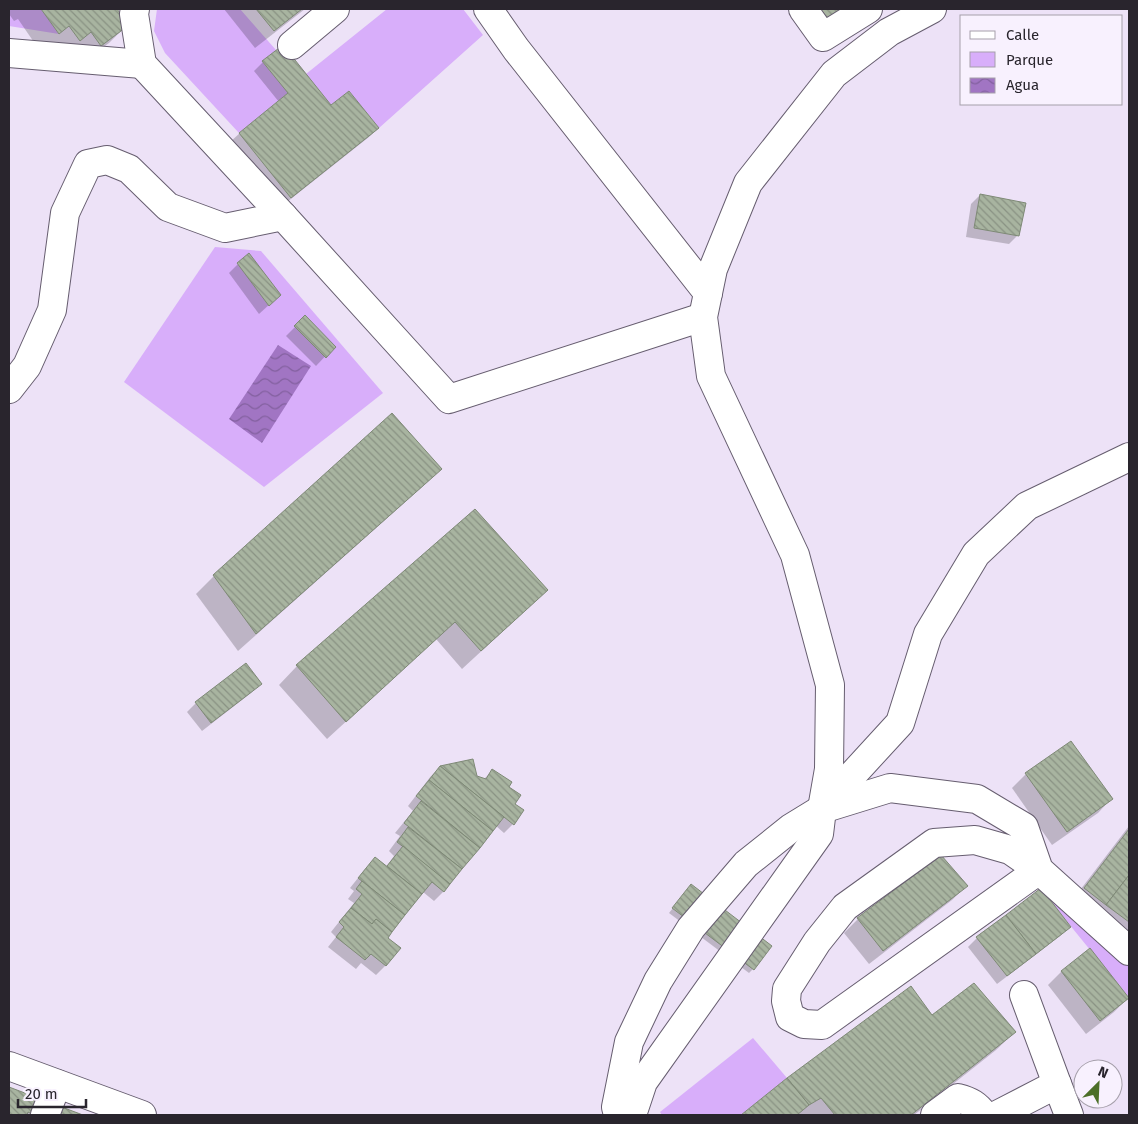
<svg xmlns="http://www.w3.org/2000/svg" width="1138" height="1124" font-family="'Fira Sans',sans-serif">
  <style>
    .green { fill: #d8aefa }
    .water { fill: url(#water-waves) }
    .shadow { fill: #0003 }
    .building { fill: url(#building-back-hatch); stroke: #7e8976 }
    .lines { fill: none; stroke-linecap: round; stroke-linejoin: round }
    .minor-casing { stroke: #665d6f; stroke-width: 30 }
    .minor { stroke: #fff; stroke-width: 28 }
  </style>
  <defs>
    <pattern id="water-waves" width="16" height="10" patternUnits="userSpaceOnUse" patternTransform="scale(1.25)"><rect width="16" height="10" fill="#a175c3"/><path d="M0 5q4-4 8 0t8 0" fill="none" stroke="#83609f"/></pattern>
    <pattern id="building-back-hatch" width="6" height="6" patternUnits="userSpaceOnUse" patternTransform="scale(1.25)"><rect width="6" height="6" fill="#a8b4a0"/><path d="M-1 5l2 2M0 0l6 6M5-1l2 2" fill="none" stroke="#899283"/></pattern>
  </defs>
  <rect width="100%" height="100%" fill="#ede2f7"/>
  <g class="green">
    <path d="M9,9H41L59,34L9,26Z"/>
    <path d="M157,9H240L276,50L263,62L288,93L239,133L165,53L154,31Z"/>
    <path d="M387,9H463L483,35L379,128L349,91L331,105L306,74Z"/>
    <path d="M215,247L261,251L383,393L264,487L124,382Z"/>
    <path d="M1044,893L1129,964V998C1101,963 1072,928 1044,893Z"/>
    <path d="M753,1038L787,1078L741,1115H662L660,1112Z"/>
  </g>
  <path class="water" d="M278,345L311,366L262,443L229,419Z"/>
  <g class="shadow">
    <path d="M9,9H115L127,25L109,43L82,63L40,51L18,19L14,21L9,14Z"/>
    <path d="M224,9H305L255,48Z"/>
    <path d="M263,62L331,107L378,128L369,137L282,206L230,142L240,133L279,102L254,71Z"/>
    <path d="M980,195L1018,235L1009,244L966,237L971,204Z"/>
    <path d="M238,264L270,304L259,314L229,273Z"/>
    <path d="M296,326L334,347L316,366L286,336Z"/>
    <path d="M440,469L422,487L238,651L196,594L214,576Z"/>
    <path d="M475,510L528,608L462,669L436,639L327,739L279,685L297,666Z"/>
    <path d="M260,684L251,693L202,731L187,712L196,703Z"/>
    <path d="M441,767L484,779L492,771L507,787L513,804V824L504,833L496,826L443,892L434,901L423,892L386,938L399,948L385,966L376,975L361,963L356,969L328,947L336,937L331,932L354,903L348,899L354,891L350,888L366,868L386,867L394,856L389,851L400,836L395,833L413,811L408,806L431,776Z"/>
    <path d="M1026,774L1111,799L1098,813L1052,845L1012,788Z"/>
    <path d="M1129,826V946L1071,902Z"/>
    <path d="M941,857L966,886L952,900L869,964L844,933L858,919Z"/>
    <path d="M687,890L753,969L749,973L669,913Z"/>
    <path d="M1069,927L1060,936L997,984L968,947L977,938Z"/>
    <path d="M1089,950L1128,998L1114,1012L1086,1034L1048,985L1061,972Z"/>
    <path d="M932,1017L1015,1032L996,1050L914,1115H743L788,1079Z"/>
    <path d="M9,1089L36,1099L31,1113L29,1115H9Z"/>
  </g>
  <g class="building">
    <path d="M41,9H117L129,25L101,46L91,32L80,41L69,26L59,34Z"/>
    <path d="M256,9H302L274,31Z"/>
    <path d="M818,9H845L825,20Z"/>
    <path d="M283,45L331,105L349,91L379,128L291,198L239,133L288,93L262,61Z"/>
    <path d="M980,194L1026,203L1019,236L974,228Z"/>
    <path d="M249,253L281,295L269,306L237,263Z"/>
    <path d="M305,315L336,347L326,358L294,326Z"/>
    <path d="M392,413L442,469L256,634L213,575Z"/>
    <path d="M475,509L548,590L481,651L455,622L346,722L296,665Z"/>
    <path d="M246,663L262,684L211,723L195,702Z"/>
    <path d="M1071,741L1113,799L1067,832L1025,773Z"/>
    <path d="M473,759L477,776L486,779L492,769L512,782L509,787L521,795L515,804L524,810L514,825L440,766Z"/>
    <path d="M440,766L504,817L493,831L429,780Z"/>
    <path d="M429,780L493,831L480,848L416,796Z"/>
    <path d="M421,801L480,848L462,869L404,823Z"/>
    <path d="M408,827L462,869L450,884L397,842Z"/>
    <path d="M1129,829V875L1106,905L1084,888Z"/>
    <path d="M403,846L450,884L444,892L432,882L422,894L387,866Z"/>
    <path d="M941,855L968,886L883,951L857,918Z"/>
    <path d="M375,857L422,894L405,915L358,878Z"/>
    <path d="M1129,875V922L1106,905Z"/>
    <path d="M362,881L405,915L392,932L376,919L372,924L351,908L362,894L356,889Z"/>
    <path d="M691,884L772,946L754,970L672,908Z"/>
    <path d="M1041,888L1071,927L1036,954L1006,915Z"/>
    <path d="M351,908L372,924L376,919L392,932L388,938L401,948L386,966L371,954L365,960L336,937L344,927L339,922Z"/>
    <path d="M1006,915L1036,954L1007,976L976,937Z"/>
    <path d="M1090,948L1129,998L1100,1021L1061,971Z"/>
    <path d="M974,983L1016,1032L911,1115H835L821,1098L809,1105L787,1078L911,986L932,1015Z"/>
    <path d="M787,1078L809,1105L797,1115H741Z"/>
    <path d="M9,1087L38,1098L32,1114L28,1112L27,1115H9Z"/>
    <path d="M59,1106L83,1115H56Z"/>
  </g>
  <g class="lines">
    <defs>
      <g id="minor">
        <path d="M135,9L134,14L142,64L283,216L449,399L703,317"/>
        <path d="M488,9L516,49L708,293"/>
        <path d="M803,9L823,37L868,9"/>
        <path d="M292,45L335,9"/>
        <path d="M9,53L142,64"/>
        <path d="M9,389L27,366L52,310L65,213L88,164L107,160L129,169L168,207L225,228L283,216"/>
        <path d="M822,808L900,723L928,634L976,554L1027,506L1129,457"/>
        <path d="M1024,995L1057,1084"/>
        <path d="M9,1066L142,1115"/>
        <path d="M45,1115L57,1084"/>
        <path d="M618,1115L616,1107L629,1042L658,981L691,928L746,864L791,828L822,809L890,788L977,799L1024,827L1039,870L822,1025L804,1024L790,1017L786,1001L787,989L817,942L845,907L934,843L975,840L1010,850L1039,870L1129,951"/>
        <path d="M632,1115L643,1082L819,834L822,809L829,769L830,685L795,555L711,376L703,317L713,269L748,183L834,74L889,32L932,9"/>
        <path d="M935,1115L958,1098C970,1101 977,1105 984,1115"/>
        <path d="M997,1115L1057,1084L1069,1115"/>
      </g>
    </defs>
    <use href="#minor" class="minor-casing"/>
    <use href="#minor" class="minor"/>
  </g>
  <rect width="1138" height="1124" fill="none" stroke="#29252d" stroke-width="20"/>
  <rect x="960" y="15" width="162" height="90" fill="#f8f1fe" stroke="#a59faa"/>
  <rect x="970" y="31" width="25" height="8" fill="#ffffff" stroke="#a59faa"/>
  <text x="1006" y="40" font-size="15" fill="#29252d">Calle</text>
  <rect x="970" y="52" width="25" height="15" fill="#d8aefa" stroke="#a59faa"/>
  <text x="1006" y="65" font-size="15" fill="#29252d">Parque</text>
  <rect x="970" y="78" width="25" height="15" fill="url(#water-waves)" stroke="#a59faa"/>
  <text x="1006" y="90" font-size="15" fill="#29252d">Agua</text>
  <g transform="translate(1098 1084) rotate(24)"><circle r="24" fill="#f8f1fe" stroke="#a59faa"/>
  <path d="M0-4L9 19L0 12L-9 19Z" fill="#4c6f28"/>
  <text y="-8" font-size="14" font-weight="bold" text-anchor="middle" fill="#29252d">N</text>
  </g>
  <path d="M18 1099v8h68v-8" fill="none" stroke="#29252d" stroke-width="2.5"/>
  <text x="25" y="1099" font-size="15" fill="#29252d" stroke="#f8f1fe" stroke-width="4" paint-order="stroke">20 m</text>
</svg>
